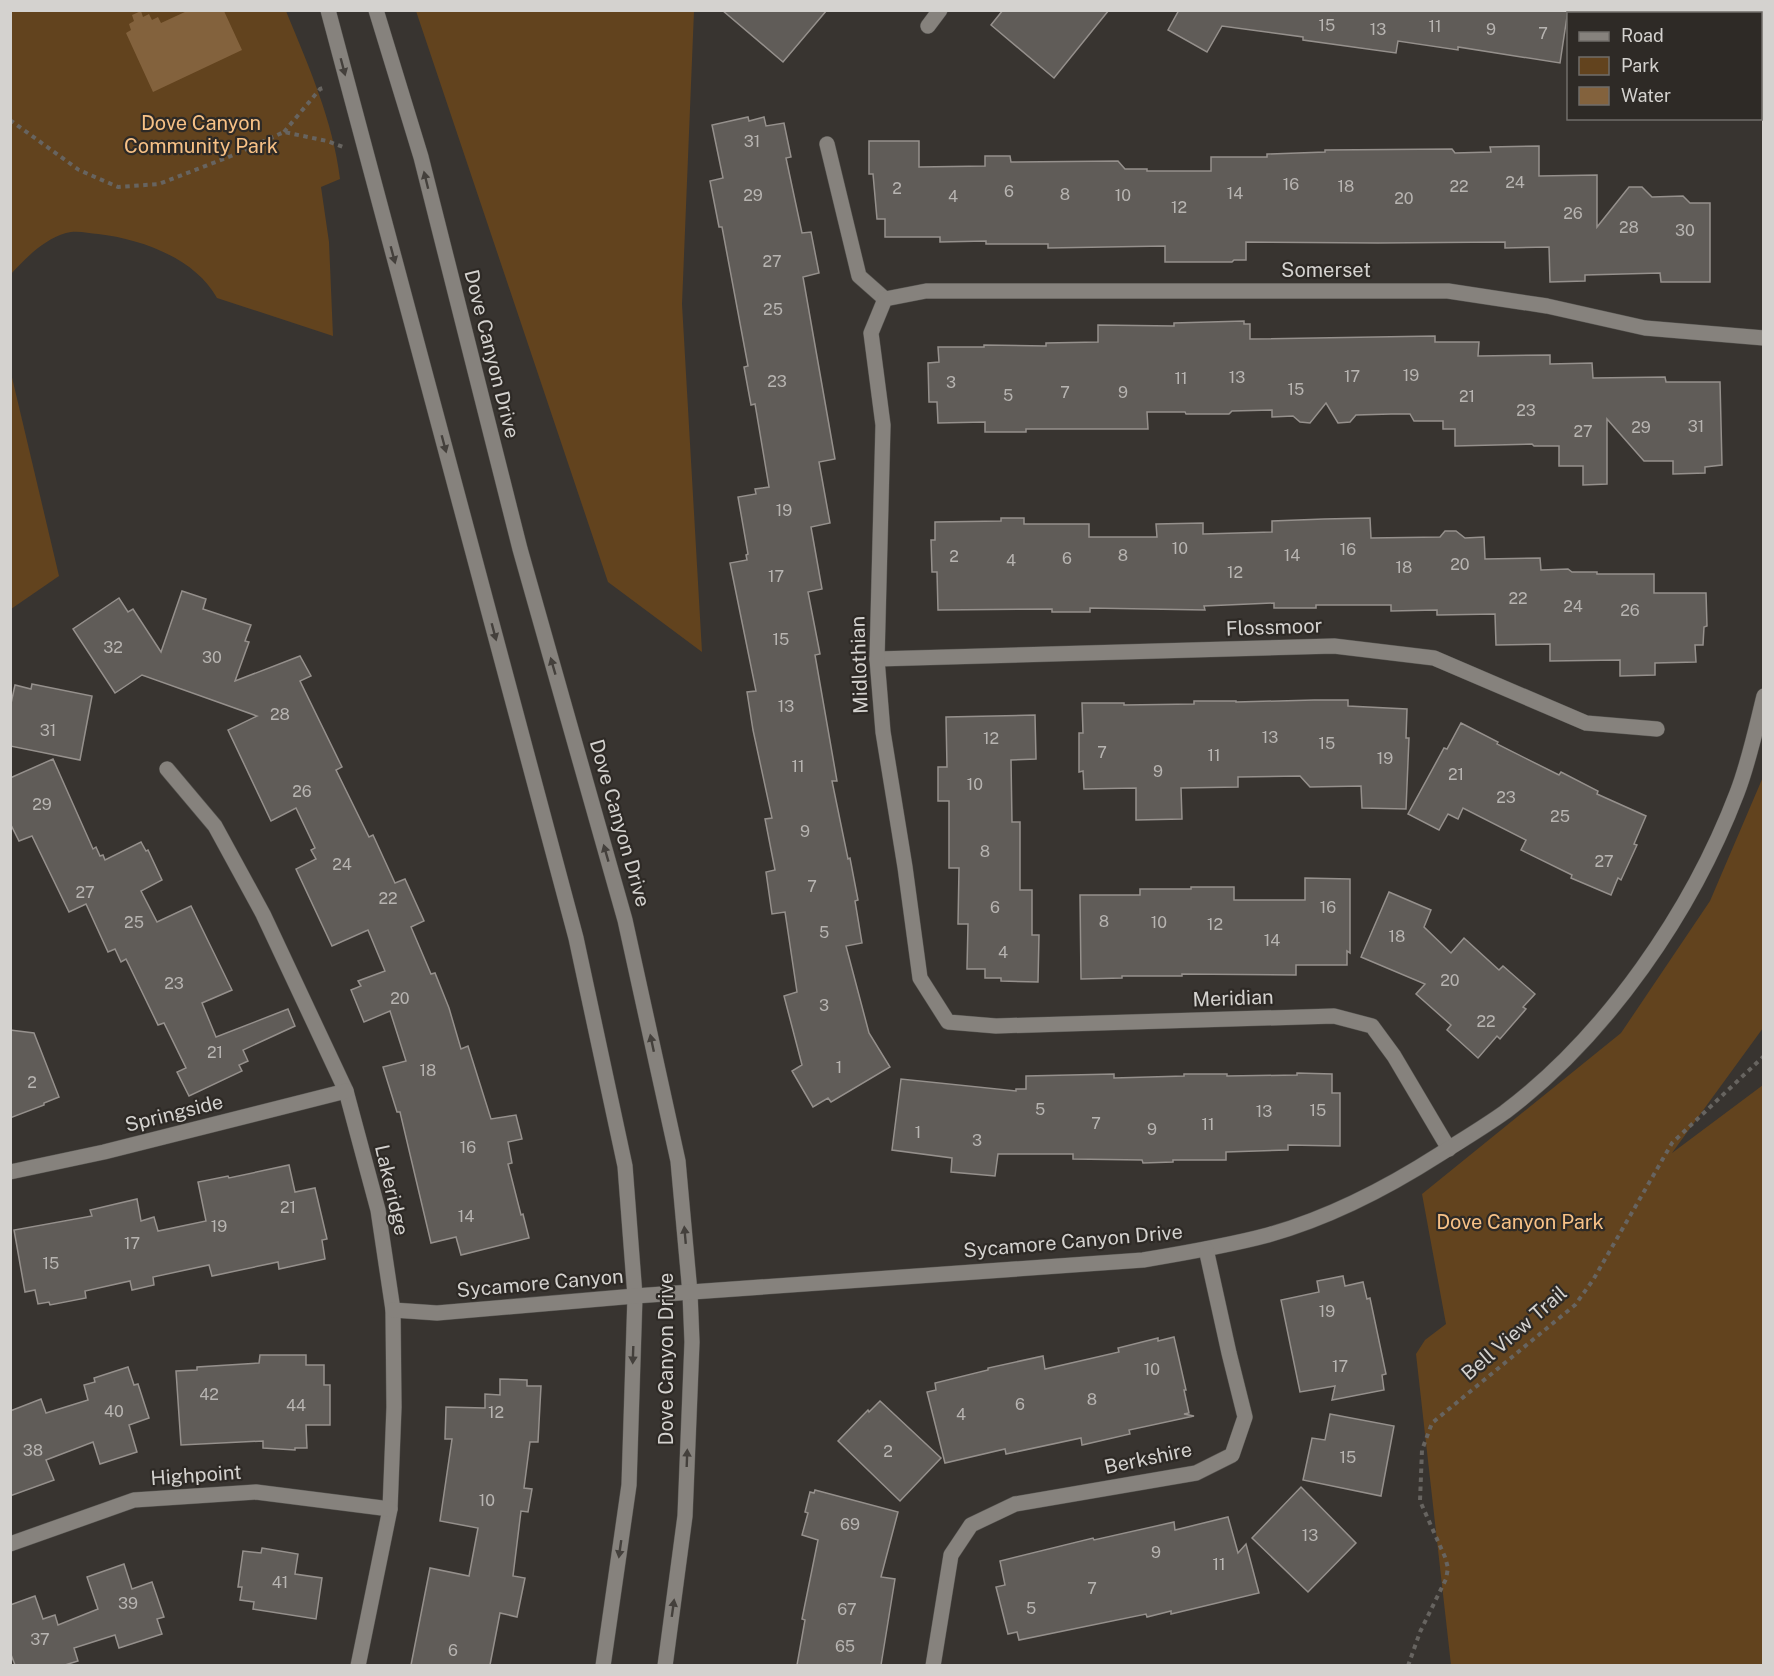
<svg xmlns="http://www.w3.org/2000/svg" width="1774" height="1676" font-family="'Public Sans',sans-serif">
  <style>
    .green { fill: #62431e }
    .water { fill: #83623d }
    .building { fill: #605c58; stroke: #95908c; stroke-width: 1.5 }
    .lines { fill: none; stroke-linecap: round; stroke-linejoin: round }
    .service-casing { stroke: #55534f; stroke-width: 16 }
    .minor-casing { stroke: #55534f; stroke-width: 16 }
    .path { stroke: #676460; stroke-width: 4; stroke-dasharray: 4.5 4.5; stroke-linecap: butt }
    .service { stroke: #86827d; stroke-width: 15 }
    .minor { stroke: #86827d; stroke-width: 15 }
    .oneway { fill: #44403c }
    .labels { text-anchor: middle; stroke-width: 4.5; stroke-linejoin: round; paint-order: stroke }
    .number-label { font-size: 16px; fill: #b7b4b1 }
    .park-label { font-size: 20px; fill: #f7c186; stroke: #2e2a26 }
    .street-label { font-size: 20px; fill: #d4d2cf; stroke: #2e2a26 }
  </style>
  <rect width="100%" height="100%" fill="#383430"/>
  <g class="green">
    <path d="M11,11H286C308,65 333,120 340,179L321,187L329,242L333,336L217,298C195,258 141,239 98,234C88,233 76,230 66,233C43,240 27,257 11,274Z"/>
    <path d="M416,11H694L682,304L702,652L608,582Z"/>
    <path d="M10,369L59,576L11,609H10Z"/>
    <path d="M1763,777V1028L1672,1153L1763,1085V1665H1451L1416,1354L1425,1340L1446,1324L1422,1194L1621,1033L1710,901Z"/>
  </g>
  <path class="water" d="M141,11L143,17L149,14L152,20L158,17L161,23L187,11H224L242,50L153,92L126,33L131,30L129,24L134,21L132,15Z"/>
  <g class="building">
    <path d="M722,10H827L783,62Z"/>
    <path d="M1003,10H1109L1054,78L991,25Z"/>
    <path d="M1179,10H1568L1560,63L1458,47V50L1398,41L1396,53L1303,40V37L1222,26L1207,52L1168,30Z"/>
    <path d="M748,117L749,121L764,117L766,126L784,123L791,157L786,158L802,233L811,232L819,273L803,277L835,459L819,462L830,523L811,527L822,589L808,592L820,654L815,655L837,781H832L848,859L850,858L858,900L855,901L862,943L846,946L869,1033L890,1067L831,1102L828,1098L813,1107L792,1071L802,1065L784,996L797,992L785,912L772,914L766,872L775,870L765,819L772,818L753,730L747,692L756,691L730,563L747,560L746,555L748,554L738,497L756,494L755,489L769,487L755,404L751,405L744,367L748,366L722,227H719L710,181L723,178L712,125Z"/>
    <path d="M869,141H919V167L985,166V156H1010L1011,162L1118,161L1125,169H1147V171H1211V157H1267V154L1325,152V150L1452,149L1455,153L1491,152L1490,147L1539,146V176L1597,175V227L1629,187H1642L1652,197L1683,196L1690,203H1710V282H1661L1660,273L1585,275V281L1550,282L1549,247L1505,248V242L1378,243L1246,242V260H1234L1232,262H1165V246L1048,248V244H986V241L940,242V237H885V219H877L873,174H869Z"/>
    <path d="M1244,321V324H1250V339L1435,336V342H1479L1478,356L1550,355V364L1592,363L1593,378L1665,377L1666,382H1720L1722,465L1705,467V473L1673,474V461H1644L1607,419V484L1583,485V466H1559V446H1534L1532,444L1455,446V429H1443V421H1414L1410,414H1391L1356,415L1350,422L1338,423L1326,403L1310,423L1300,422L1293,416L1272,417V410L1232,411L1229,414H1186L1185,412H1147L1148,429H1026V432H985V422L938,423L937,402H929L928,363L939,362L938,347H984V345L1046,346V343L1098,342V325L1174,326V323Z"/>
    <path d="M1001,518H1024V524H1089V537H1157L1156,524L1203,523V534L1272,532V521L1324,519L1370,518L1371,538L1440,537L1445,531H1456L1465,538L1484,537L1485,559L1540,558L1541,570L1568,569L1572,572H1597V574H1654V593H1706L1707,626L1704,627L1703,645H1695L1696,662L1655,663V675L1620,676V660L1550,661V644L1496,645L1495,614L1437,615V610L1391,611V605H1316V608H1274V603L1204,606L1205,610L1090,608V612H1052V609L938,610L937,572H932L931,540H935V522L1001,521Z"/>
    <path d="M182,591L206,599L203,609L251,625L245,641L249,642L235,681L300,656L311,676L300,681L342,767L336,770L369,837L373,835L395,883L405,879L424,921L411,927L431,974L435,973L449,1008L461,1049L468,1046L491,1119L516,1115L522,1139L508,1142L512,1163L508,1164L521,1215L523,1214L529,1238L461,1255L456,1237L431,1243L400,1112H397L383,1067L406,1061L390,1011L364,1022L351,990L361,986L358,981L385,971L368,930L332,946L296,869L316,859L311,850L315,848L296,808L271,821L228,730L257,716L142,675L115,693L73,629L119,598L128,612L133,609L161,652Z"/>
    <path d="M32,684L92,696L80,760L10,746V708L15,685L31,689Z"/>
    <path d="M1314,700H1348V706L1407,709L1406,738H1409L1406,809L1362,808L1361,786L1310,787L1300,776L1238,777V787L1181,788L1182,819L1136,820V788L1084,789L1083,771L1079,772V733H1083L1082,703H1124V705L1194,704V701H1236V702Z"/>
    <path d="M1035,715L1036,759L1011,760L1012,822H1020V890H1032V935H1039L1038,982L1001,981V978H985V969H967L968,924H958L959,868H949V801H938V767H947L946,717Z"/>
    <path d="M1461,723L1498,742L1497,744L1559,775L1561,772L1598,791L1597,794L1646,816L1634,844L1637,845L1621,880L1618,878L1611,895L1571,878L1572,875L1521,850L1526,840L1463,808L1458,819L1448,814L1439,830L1408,814L1444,748L1447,749Z"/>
    <path d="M53,759L93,849L96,847L100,856L103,855L105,860L141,842L146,851L148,850L162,880L141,891L157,922L191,906L232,990L202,1003L216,1037L288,1009L295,1026L243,1050L248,1061L239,1065L242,1071L189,1096L177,1072L186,1068L164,1023L158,1025L126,959L121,962L115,949L108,952L86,904L69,912L32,836L19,841L10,823V778Z"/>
    <path d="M1305,878L1350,879V953L1347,951V965H1296V975L1182,974V976H1122V978L1081,979L1080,895H1140V889H1191V887H1234V900H1305Z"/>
    <path d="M1389,892L1431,910L1424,927L1451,953L1464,938L1499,970L1503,966L1535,994L1523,1007L1526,1009L1500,1039L1497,1036L1478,1058L1447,1030L1451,1025L1416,994L1425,984L1361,957Z"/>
    <path d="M10,1030L34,1033L59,1097L44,1103V1105L10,1118Z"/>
    <path d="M1297,1073L1332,1074V1093H1340V1146L1288,1145V1150L1226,1152V1160H1173V1162L1143,1163L1142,1160L1073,1159V1154H998L995,1176L951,1172L952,1158L892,1150L901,1079L1016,1091V1089H1026V1076L1114,1074V1078L1184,1076V1074H1227V1076L1297,1075Z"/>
    <path d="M289,1165L295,1192L315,1188L327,1239L322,1240L325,1259L279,1269L278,1262L212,1276L209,1265L153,1277L154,1285L132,1290L130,1281L85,1291L86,1298L50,1305L49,1302L38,1304L35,1290L25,1292L14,1230L92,1216L90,1210L137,1199L141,1221L154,1217L158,1231L206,1221L198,1182L228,1176L229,1178Z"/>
    <path d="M1343,1276L1345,1286L1363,1282L1367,1299L1370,1298L1386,1374L1382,1375L1384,1390L1332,1400L1335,1386L1300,1392L1281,1300L1319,1292L1317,1281Z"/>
    <path d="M1174,1337L1186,1390H1184L1189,1413L1184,1414L1194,1416L1129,1430L1130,1434L1082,1445L1081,1438L1006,1454L1005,1449L945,1463L927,1392L936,1390L935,1383L988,1370V1368L1043,1356L1045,1369L1119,1352L1118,1348L1158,1338V1341Z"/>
    <path d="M260,1355H306V1365H324V1385H330V1425H306L307,1448H295V1450L263,1448V1441L181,1445L176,1371L197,1370V1367L259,1363Z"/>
    <path d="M128,1367L134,1385L138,1384L149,1418L129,1425L137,1452L100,1464L93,1442L46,1460L54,1480L10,1496V1411L41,1399L46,1413L88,1400L84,1385L95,1382L94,1378Z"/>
    <path d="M500,1379L527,1380V1386H541L538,1442H530L524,1488L532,1489L528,1512L521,1511L513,1576L525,1578L517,1617L500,1613L490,1665H411L430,1568L469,1576L478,1528L440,1521L452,1439H445L446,1407L485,1408V1394L500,1395Z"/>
    <path d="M880,1401L941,1458L900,1501L838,1441L868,1410L869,1412Z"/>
    <path d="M1330,1414L1394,1426L1381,1496L1303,1480L1312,1438L1325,1440Z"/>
    <path d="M1301,1487L1356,1543L1308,1592L1252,1538Z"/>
    <path d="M815,1490L898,1512L881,1577L895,1579L881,1665H797L805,1620L802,1619L818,1540L802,1535L808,1513L805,1512L810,1492L814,1493Z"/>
    <path d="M1228,1517L1238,1553L1246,1544L1259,1593L1171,1614V1611L1147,1617L1146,1614L1019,1640L1017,1632L1008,1634L996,1587L1005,1585L1000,1561L1093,1538L1094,1540L1174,1522L1175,1530Z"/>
    <path d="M262,1548L298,1554L295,1574L322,1578L316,1619L253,1609L254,1602L240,1600L242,1587H238L243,1551L261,1553Z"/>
    <path d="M124,1564L132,1589L152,1582L164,1617L157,1619L162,1634L119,1648L115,1635L74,1648L78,1661L65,1665H15L10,1652V1605L35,1596L43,1619L55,1615L58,1625L98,1609L87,1577Z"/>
  </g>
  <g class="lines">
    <defs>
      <path id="service" d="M827,144L859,276L885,299"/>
      <g id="minor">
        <path d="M328,10L576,938L625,1166L635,1296L629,1485L603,1666"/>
        <path d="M376,10L421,157L520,549L625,920L678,1161L690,1293L692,1342L685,1516L665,1666"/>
        <path d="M928,26L940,10"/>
        <path d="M877,659L1334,646L1434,658L1586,723L1657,729"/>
        <path d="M167,769L215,826L263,914L346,1091L378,1210L393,1310L394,1407L390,1509L358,1666"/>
        <path d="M1449,1149L1394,1056L1372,1026L1334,1016L996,1026L948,1022L920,978L905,867L883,732L877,659L883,425L871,333L885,299L926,291H1448L1547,306L1645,328L1764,338"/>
        <path d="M10,1172L104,1152L346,1091"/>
        <path d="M393,1310L437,1313L635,1296L1143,1260C1185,1253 1227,1246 1268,1235C1329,1218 1387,1188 1440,1154C1462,1140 1484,1127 1505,1112C1607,1035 1692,911 1737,793C1749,762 1756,728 1764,696"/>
        <path d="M10,1544L134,1500L256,1492L390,1509"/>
        <path d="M933,1666L951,1555L971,1525L1015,1504L1196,1473L1232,1455L1245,1417L1229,1353L1206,1249"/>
      </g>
    </defs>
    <use href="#service" class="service-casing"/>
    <use href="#minor" class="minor-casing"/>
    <g class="path">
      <path d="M10,120L79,170L118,187L159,184L231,156L284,132L327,141L343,147"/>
      <path d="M284,132L320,89L326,87"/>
      <path d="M1408,1666L1420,1632L1446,1579L1448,1568L1445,1557L1420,1501L1422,1450L1432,1423L1575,1305L1593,1280L1672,1143L1764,1056"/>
    </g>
    <use href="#service" class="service"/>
    <use href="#minor" class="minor"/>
  </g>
  <defs><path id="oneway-solid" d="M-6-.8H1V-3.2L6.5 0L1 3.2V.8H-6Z" transform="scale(1.5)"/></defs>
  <g class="oneway">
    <use href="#oneway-solid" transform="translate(343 67) rotate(75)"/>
    <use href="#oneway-solid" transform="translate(426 180) rotate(-104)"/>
    <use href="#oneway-solid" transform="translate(393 255) rotate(75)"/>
    <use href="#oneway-solid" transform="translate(444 444) rotate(75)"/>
    <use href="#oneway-solid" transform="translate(494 632) rotate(75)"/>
    <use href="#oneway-solid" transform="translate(553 666) rotate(-106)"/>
    <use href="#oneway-solid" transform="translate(606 853) rotate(-106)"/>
    <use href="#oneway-solid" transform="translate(652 1043) rotate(-102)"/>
    <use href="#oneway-solid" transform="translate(685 1235) rotate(-95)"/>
    <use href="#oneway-solid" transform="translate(633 1355) rotate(92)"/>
    <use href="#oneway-solid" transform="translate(687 1458) rotate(-88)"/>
    <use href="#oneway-solid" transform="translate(620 1549) rotate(98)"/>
    <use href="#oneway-solid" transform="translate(673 1608) rotate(-82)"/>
  </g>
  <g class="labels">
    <g class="number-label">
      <text x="1327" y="31">15</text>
      <text x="1435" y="32">11</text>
      <text x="1378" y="35">13</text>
      <text x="1491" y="35">9</text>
      <text x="1543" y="39">7</text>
      <text x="752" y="147">31</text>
      <text x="1515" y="188">24</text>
      <text x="1291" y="190">16</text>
      <text x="1346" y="192">18</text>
      <text x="1459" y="192">22</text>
      <text x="897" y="194">2</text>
      <text x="1009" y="197">6</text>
      <text x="1235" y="199">14</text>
      <text x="1065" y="200">8</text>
      <text x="753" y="201">29</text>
      <text x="1123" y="201">10</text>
      <text x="953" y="202">4</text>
      <text x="1404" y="204">20</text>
      <text x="1179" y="213">12</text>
      <text x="1573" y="219">26</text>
      <text x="1629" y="233">28</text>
      <text x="1685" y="236">30</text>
      <text x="772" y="267">27</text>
      <text x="773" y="315">25</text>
      <text x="1411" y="381">19</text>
      <text x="1352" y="382">17</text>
      <text x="1237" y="383">13</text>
      <text x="1181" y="384">11</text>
      <text x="777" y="387">23</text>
      <text x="951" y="388">3</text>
      <text x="1296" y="395">15</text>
      <text x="1065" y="398">7</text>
      <text x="1123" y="398">9</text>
      <text x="1008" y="401">5</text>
      <text x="1467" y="402">21</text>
      <text x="1526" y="416">23</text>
      <text x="1696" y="432">31</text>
      <text x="1641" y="433">29</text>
      <text x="1583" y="437">27</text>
      <text x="784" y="516">19</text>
      <text x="1180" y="554">10</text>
      <text x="1348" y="555">16</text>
      <text x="1123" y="561">8</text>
      <text x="1292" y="561">14</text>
      <text x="954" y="562">2</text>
      <text x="1067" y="564">6</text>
      <text x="1011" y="566">4</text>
      <text x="1460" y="570">20</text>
      <text x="1404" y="573">18</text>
      <text x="1235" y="578">12</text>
      <text x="776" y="582">17</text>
      <text x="1518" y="604">22</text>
      <text x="1573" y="612">24</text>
      <text x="1630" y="616">26</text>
      <text x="781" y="645">15</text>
      <text x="113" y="653">32</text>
      <text x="212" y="663">30</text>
      <text x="786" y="712">13</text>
      <text x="280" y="720">28</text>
      <text x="48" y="736">31</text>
      <text x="1270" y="743">13</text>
      <text x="991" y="744">12</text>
      <text x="1327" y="749">15</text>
      <text x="1102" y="758">7</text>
      <text x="1214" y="761">11</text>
      <text x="1385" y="764">19</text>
      <text x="798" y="772">11</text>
      <text x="1158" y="777">9</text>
      <text x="1456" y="780">21</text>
      <text x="975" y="790">10</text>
      <text x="302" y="797">26</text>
      <text x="1506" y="803">23</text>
      <text x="42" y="810">29</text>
      <text x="1560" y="822">25</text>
      <text x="805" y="837">9</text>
      <text x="985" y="857">8</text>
      <text x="1604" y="867">27</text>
      <text x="342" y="870">24</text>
      <text x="812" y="892">7</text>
      <text x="85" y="898">27</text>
      <text x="388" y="904">22</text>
      <text x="995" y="913">6</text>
      <text x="1328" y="913">16</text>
      <text x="1104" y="927">8</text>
      <text x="134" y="928">25</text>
      <text x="1159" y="928">10</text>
      <text x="1215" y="930">12</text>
      <text x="824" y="938">5</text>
      <text x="1397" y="942">18</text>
      <text x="1272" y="946">14</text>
      <text x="1003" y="958">4</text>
      <text x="1450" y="986">20</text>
      <text x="174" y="989">23</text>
      <text x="400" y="1004">20</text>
      <text x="824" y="1011">3</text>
      <text x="1486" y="1027">22</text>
      <text x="215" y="1058">21</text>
      <text x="839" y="1073">1</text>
      <text x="428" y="1076">18</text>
      <text x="32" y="1088">2</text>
      <text x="1040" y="1115">5</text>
      <text x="1318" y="1116">15</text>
      <text x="1264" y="1117">13</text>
      <text x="1096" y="1129">7</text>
      <text x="1208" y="1130">11</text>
      <text x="1152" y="1135">9</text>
      <text x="918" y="1138">1</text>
      <text x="977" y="1146">3</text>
      <text x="468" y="1153">16</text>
      <text x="288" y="1213">21</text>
      <text x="466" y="1222">14</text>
      <text x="219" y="1232">19</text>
      <text x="132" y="1249">17</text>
      <text x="51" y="1269">15</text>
      <text x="1327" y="1317">19</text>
      <text x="1340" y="1372">17</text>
      <text x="1152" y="1375">10</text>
      <text x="209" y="1400">42</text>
      <text x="1092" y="1405">8</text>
      <text x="1020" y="1410">6</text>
      <text x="296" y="1411">44</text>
      <text x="114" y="1417">40</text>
      <text x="496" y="1418">12</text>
      <text x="961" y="1420">4</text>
      <text x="33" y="1456">38</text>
      <text x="888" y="1457">2</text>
      <text x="1348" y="1463">15</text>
      <text x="487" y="1506">10</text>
      <text x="850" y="1530">69</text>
      <text x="1310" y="1541">13</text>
      <text x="1156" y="1558">9</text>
      <text x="1219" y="1570">11</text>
      <text x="280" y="1588">41</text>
      <text x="1092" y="1594">7</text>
      <text x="128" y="1609">39</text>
      <text x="1031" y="1614">5</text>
      <text x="847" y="1615">67</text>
      <text x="40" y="1645">37</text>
      <text x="845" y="1652">65</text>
      <text x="453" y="1656">6</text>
    </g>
    <g class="park-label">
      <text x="201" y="130">Dove Canyon<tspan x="201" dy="23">Community Park</tspan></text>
      <text x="1520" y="1229">Dove Canyon Park</text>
    </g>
    <g class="street-label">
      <text x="1326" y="277">Somerset</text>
      <text transform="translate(492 354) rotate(76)" y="7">Dove Canyon Drive</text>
      <text transform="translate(1274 627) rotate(-2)" y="7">Flossmoor</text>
      <text transform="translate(859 665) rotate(-92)" y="7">Midlothian</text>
      <text transform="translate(620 823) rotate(74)" y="7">Dove Canyon Drive</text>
      <text transform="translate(1233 998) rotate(-2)" y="7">Meridian</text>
      <text transform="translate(174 1113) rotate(-14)" y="7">Springside</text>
      <text transform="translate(392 1190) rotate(77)" y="7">Lakeridge</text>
      <text transform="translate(1073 1241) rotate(-5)" y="7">Sycamore Canyon Drive</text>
      <text transform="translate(540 1283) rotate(-5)" y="7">Sycamore Canyon</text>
      <text transform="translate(1514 1333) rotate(-41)" y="7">Bell View Trail</text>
      <text transform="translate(666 1359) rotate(-90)" y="7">Dove Canyon Drive</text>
      <text transform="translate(1148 1458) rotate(-12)" y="7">Berkshire</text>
      <text transform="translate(196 1475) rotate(-4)" y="7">Highpoint</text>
    </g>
  </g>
  <rect width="1774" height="1676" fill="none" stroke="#d4d2cf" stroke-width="24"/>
  <rect x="1567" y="12" width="195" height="108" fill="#2e2a26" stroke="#706d6a" stroke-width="1.5"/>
  <rect x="1579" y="32" width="30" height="9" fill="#86827d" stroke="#706d6a" stroke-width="1.5"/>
  <text x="1621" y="42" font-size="18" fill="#d4d2cf">Road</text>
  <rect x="1579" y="57" width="30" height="18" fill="#62431e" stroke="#706d6a" stroke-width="1.5"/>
  <text x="1621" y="72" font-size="18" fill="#d4d2cf">Park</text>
  <rect x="1579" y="87" width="30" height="18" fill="#83623d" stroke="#706d6a" stroke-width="1.5"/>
  <text x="1621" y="102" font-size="18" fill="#d4d2cf">Water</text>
</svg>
